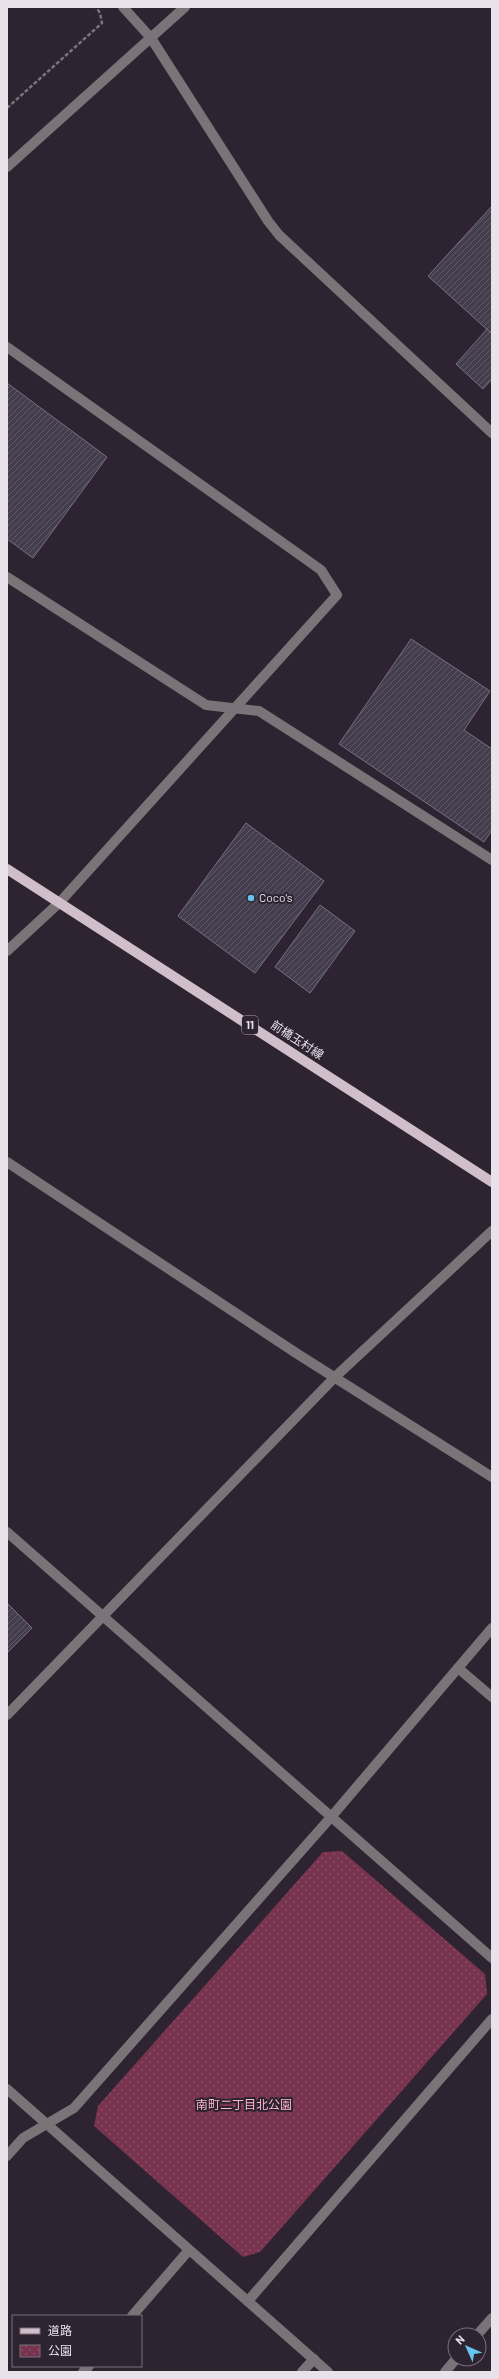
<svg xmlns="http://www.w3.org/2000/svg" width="499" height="2379" font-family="Barlow,'Noto Sans JP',sans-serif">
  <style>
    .park { fill: url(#park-dots) }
    .building { fill: url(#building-hatch); stroke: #767082 }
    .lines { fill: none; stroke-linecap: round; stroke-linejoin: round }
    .path { stroke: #7b727e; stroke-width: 2.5; stroke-dasharray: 4 2; stroke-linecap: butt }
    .minor { stroke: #7b7378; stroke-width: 10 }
    .major { stroke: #d0bfca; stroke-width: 10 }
    .poi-dot { fill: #65c5ee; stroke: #2e2331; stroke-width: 1.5 }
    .labels { text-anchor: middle; stroke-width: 4; stroke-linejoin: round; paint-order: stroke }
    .shield { fill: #2e2331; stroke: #b1a9b3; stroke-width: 1 }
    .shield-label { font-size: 11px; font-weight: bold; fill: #e9e2eb }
    .poi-label { font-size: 12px; fill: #e9e2eb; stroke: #2e2331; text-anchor: start }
    .street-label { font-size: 12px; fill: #e9e2eb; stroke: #2e2331 }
    .park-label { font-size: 12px; fill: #ffb6cf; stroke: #2e2331 }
  </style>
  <defs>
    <pattern id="park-dots" width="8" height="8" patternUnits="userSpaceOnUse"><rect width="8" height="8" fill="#78334f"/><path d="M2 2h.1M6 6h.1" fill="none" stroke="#8b5068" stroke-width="1.8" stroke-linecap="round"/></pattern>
    <pattern id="building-hatch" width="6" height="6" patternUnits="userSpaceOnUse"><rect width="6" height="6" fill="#433d4d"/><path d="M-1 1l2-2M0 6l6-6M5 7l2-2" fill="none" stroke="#5e5967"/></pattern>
  </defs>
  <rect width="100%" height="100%" fill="#2e2331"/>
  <path class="park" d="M342,1851L485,1974L487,1994L260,2252L243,2257L94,2126L98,2106L323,1852Z"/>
  <g class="building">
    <path d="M492,206V334L428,276Z"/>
    <path d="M487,329L492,334V379L483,389L456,364Z"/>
    <path d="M7,383L107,457L33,558L7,539Z"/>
    <path d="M411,639L490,691L464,730L492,749V830L484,842L339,744Z"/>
    <path d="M246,823L324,881L255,973L178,916Z"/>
    <path d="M320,905L355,931L310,993L275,967Z"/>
    <path d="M7,1603L32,1628L7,1653Z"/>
  </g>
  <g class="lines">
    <path class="path" d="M7,108L102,23L100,13L96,7"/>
    <g class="minor">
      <path d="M123,7L151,38L268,221L279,235L492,433"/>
      <path d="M7,167L185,7"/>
      <path d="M7,347L321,570L337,595L60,902L7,951"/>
      <path d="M7,577L206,705L259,711L492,860"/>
      <path d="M7,1162L296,1353L492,1477"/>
      <path d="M7,1532L492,1958"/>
      <path d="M458,1668L492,1697"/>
      <path d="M7,1715L335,1377L492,1231"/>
      <path d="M7,2089L328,2372"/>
      <path d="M7,2156L23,2138L74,2108L332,1816L492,1628"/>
      <path d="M248,2301L492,2019"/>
      <path d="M132,2316L189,2250"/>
      <path d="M477,2335L492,2318"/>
      <path d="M83,2372L89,2366"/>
      <path d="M302,2372L314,2359"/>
      <path d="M445,2372L456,2359"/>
    </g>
    <path class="major" d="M7,869L492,1182"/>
  </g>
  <circle class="poi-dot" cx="251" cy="898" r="4"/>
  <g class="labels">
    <rect class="shield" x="242" y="1016" width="16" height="18" rx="3"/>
    <g class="shield-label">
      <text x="250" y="1029">11</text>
    </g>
    <g class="poi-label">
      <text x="259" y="902">Coco's</text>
    </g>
    <g class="street-label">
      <text transform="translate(297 1040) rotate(33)" y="4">前橋玉村線</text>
    </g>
    <g class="park-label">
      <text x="244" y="2109">南町二丁目北公園</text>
    </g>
  </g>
  <rect width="499" height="2379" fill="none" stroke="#e9e2eb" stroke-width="16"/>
  <rect x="12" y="2315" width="130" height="52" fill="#2e2331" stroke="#796f7b"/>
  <rect x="20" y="2328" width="20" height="6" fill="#d0bfca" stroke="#796f7b"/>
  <text x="48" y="2335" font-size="12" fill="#e9e2eb">道路</text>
  <rect x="20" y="2345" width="20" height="12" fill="url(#park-dots)" stroke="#796f7b"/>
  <text x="48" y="2355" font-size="12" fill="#e9e2eb">公園</text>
  <g transform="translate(467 2347) rotate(315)"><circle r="19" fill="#2e2331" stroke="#796f7b"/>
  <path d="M0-3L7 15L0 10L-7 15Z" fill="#65c5ee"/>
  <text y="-6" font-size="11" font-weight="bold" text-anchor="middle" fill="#e9e2eb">N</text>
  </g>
</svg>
